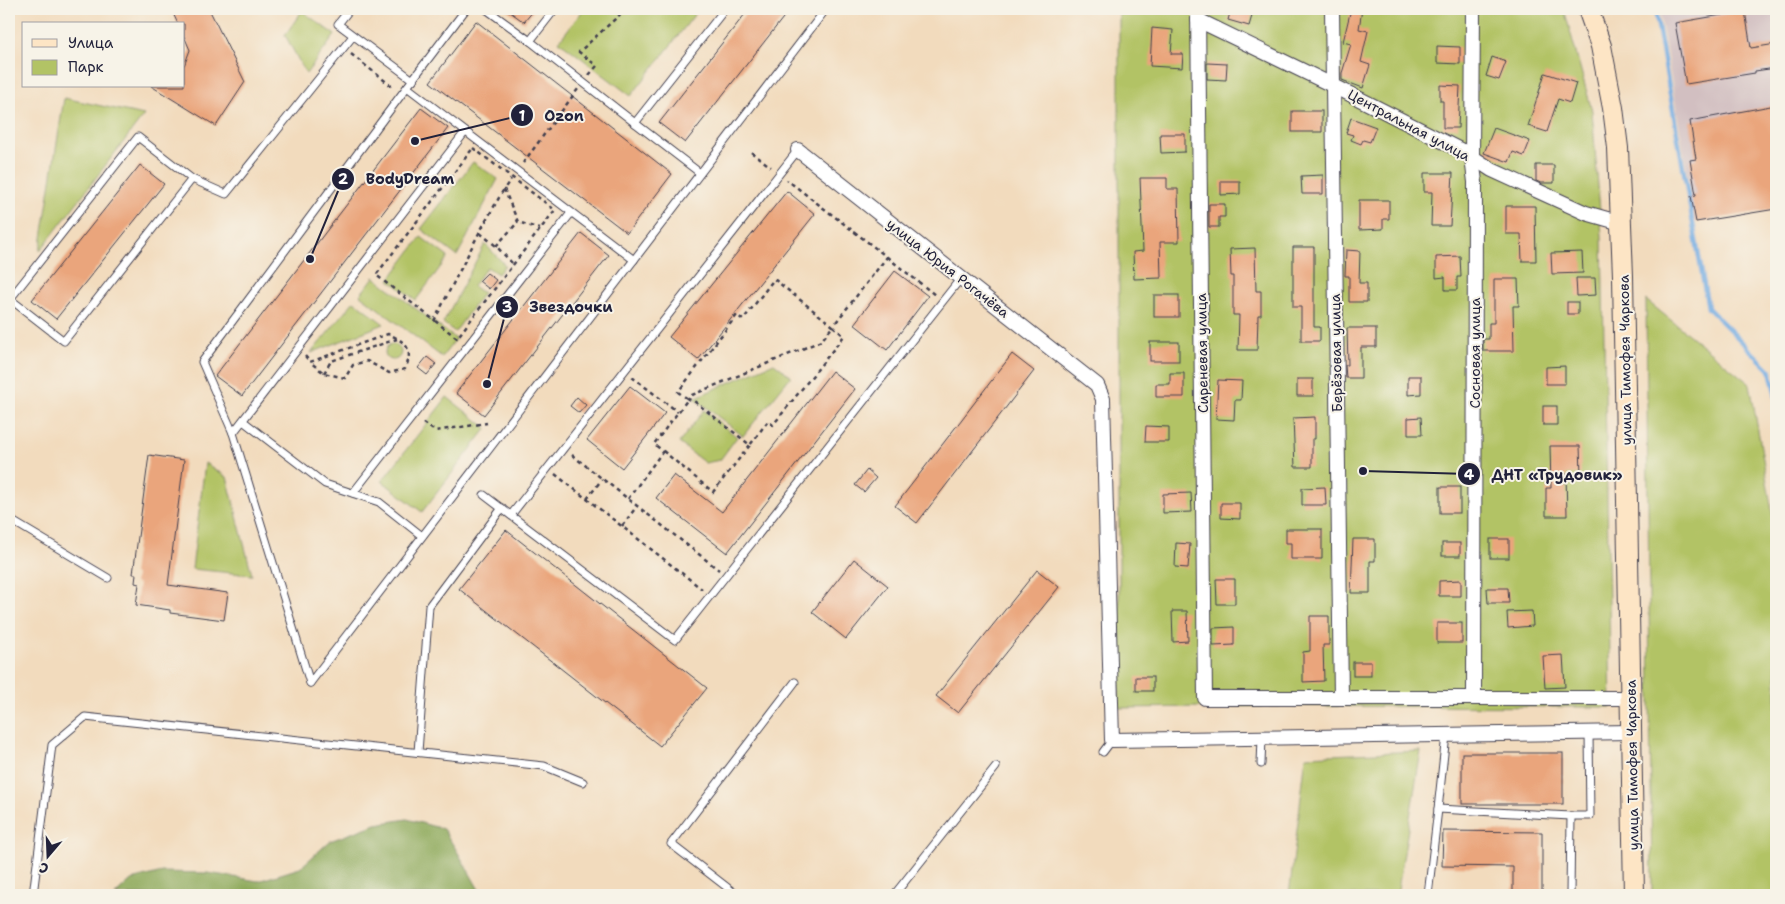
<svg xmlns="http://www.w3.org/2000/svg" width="1785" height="904" font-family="'Shantell Sans',sans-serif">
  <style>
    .industrial { fill: #d2bfc1 }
    .green { fill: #b2c365; stroke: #6a7250 }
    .forest { fill: #8da95a; stroke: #58664a }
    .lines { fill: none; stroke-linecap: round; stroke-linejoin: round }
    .stream { stroke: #72abe2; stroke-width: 4.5 }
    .building { fill: #eaa57c }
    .lane-casing { stroke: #413e4e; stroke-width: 9 }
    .street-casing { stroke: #413e4e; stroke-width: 16 }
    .secondary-casing { stroke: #413e4e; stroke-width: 22 }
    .path { stroke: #413e4e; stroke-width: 2.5; stroke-dasharray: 4 4; stroke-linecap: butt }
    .lane { stroke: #fff; stroke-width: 7 }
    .street { stroke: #fff; stroke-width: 14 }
    .secondary { stroke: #fde5c5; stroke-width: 20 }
    .labels { text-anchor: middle; stroke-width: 4; stroke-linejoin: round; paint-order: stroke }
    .street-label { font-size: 14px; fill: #22223b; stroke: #f7f3e8 }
    .leader { fill: none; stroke: #22223b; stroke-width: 2 }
    .callout-dot { fill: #22223b; stroke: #f7f3e8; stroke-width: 2 }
    .mark-label { font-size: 15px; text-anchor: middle; font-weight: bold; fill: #fff }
    .callout-label { font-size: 15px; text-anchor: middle; font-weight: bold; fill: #22223b; stroke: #f7f3e8; stroke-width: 4; stroke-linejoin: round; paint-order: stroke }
  </style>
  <rect width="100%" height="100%" fill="#f7f3e8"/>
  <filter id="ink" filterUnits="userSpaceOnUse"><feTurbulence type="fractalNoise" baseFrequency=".02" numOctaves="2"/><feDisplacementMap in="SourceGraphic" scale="10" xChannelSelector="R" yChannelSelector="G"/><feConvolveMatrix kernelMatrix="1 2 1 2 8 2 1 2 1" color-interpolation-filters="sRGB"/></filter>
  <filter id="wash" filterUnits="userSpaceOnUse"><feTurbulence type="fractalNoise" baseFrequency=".0096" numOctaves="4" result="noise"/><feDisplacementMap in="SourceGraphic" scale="20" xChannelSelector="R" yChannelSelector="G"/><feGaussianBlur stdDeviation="1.12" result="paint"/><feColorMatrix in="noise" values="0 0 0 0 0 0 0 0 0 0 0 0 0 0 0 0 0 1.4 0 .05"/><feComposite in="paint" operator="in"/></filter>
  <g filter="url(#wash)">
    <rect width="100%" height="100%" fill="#f2dbbd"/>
    <path class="industrial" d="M1659,9H1776V209L1696,222Z"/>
    <g class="green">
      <path d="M584,9H699L631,96L559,41Z"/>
      <path d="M1119,9H1564L1592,111L1602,236L1611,707L1299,706L1119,708Z"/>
      <path d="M302,11L335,35L306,74L285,35Z"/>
      <path d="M64,98L144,115L40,251Z"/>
      <path d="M473,162L498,179L457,256L421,229Z"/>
      <path d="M421,237L448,257L416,300L389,280Z"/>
      <path d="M485,244L505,265L498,274L487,267L473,286L483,293L455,332L443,323Z"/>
      <path d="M374,277L456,339L442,357L360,295Z"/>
      <path d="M1646,300L1750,384L1776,534V895H1652Z"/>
      <path d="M354,301L384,324L311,353Z"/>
      <circle cx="393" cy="352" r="8"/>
      <path d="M774,363L791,376L743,436L694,398Z"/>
      <path d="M447,397L487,428L422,512L382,481Z"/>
      <path d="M704,410L737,437L720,460L705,463L679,443Z"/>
      <path d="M205,463L227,477L252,575L192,569Z"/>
      <path d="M1421,751L1397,895H1289L1306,756Z"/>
    </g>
    <path class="forest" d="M407,819L443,829L457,851L482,895H115L131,880L162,872L208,873L258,881L300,868L330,841L376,824Z"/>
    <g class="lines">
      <path class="stream" d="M1655,9L1708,308L1770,370L1776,397"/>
    </g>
    <g id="blocks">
      <g class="building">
        <path d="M171,9H209L245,82L216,126L151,86H184V66L190,50L184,36V24H178Z"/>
        <path d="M506,9H535L524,22Z"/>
        <path d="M749,9H790L685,143L659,123Z"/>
        <path d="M1231,9H1254L1249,26L1228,20Z"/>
        <path d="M1351,9H1362L1359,29L1368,31L1361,62L1370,65L1363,88L1342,80V73L1351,44L1343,42Z"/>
        <path d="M1745,11L1751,48L1776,44V68L1755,71V73L1686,84L1675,23Z"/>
        <path d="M476,21L672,174L627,233L430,82Z"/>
        <path d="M1152,28L1173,30L1171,54H1183L1182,68L1150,66Z"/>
        <path d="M1437,46L1460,47V64L1437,63Z"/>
        <path d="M1492,57L1506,62L1499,80L1486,76Z"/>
        <path d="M1207,63L1227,64L1226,80L1207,79Z"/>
        <path d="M1545,73L1576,83L1570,103L1558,99L1547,132L1528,126Z"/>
        <path d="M1440,85L1460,86L1458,128H1443V101H1440Z"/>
        <path d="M1776,105V209L1696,222L1691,196L1696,195L1690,160L1696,159L1690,121Z"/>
        <path d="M421,108L448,128L242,396L215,376Z"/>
        <rect x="1292" y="111" width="30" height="21"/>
        <path d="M1351,118L1376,127L1370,142L1363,140L1361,144L1351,140L1353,135L1346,133Z"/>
        <path d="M1494,128L1530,141L1524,156L1513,152L1509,162L1484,153Z"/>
        <path d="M1160,134H1185V152L1161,153Z"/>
        <path d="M140,165L164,184L56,319L32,300Z"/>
        <path d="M1536,165H1554V183H1541L1536,181Z"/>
        <path d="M1424,173H1453L1450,226H1431L1432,192H1424Z"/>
        <path d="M1323,175V194H1302L1301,176Z"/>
        <path d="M1140,178H1167V189H1178L1179,242H1160L1161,278L1134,279L1133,252L1143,251Z"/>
        <path d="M1221,181H1240V194L1221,195Z"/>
        <path d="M787,191L815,214L698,360L669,337Z"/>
        <path d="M1359,200H1389V219H1383V229L1359,230Z"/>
        <path d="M1209,204H1225V217H1219V227H1209Z"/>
        <path d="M1506,206H1535L1536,261H1522L1521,234H1506Z"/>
        <path d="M581,233L609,255L484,415L456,393Z"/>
        <path d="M1293,247H1314V327H1320V341H1301V307H1293Z"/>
        <path d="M1255,248L1256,291H1261V315H1258L1257,350H1238L1239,315H1233V276H1231L1230,249Z"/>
        <path d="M1346,250L1360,251L1359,283H1367V302H1349V276H1345Z"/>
        <path d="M1582,252L1583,273L1552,274L1551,253Z"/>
        <path d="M1460,256L1461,277H1457V290H1445V277L1436,278V257Z"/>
        <path d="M895,271L928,296L887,350L854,324Z"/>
        <path d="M487,273L496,280L489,289L479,281Z"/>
        <path d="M1576,278H1595L1596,295L1577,296Z"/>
        <path d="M1494,279H1518L1519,306H1513L1514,351H1483V339H1489V323H1494Z"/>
        <rect x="1154" y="295" width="25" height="22"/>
        <rect x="1567" y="302" width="11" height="12"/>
        <path d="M1347,328H1376V347H1361V378H1346L1345,365H1348Z"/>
        <rect x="1150" y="342" width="29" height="19"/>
        <path d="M1012,354L1034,371L917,523L895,506Z"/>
        <path d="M427,357L436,364L427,375L418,368Z"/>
        <path d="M1565,366V384H1546V367Z"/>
        <path d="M832,371L855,389L727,553L656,498L674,475L722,512Z"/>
        <path d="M1170,373H1184V397H1156V384H1170Z"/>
        <path d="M1408,376H1421V394L1408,395Z"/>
        <rect x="1297" y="379" width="16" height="17"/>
        <path d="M1218,380L1242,381L1241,400H1235L1234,420L1216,419Z"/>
        <path d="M630,386L665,413L622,468L587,440Z"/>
        <path d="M577,397L586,405L579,413L570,406Z"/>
        <rect x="1543" y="406" width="14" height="19"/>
        <path d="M1315,417V439H1312V467H1295L1293,418Z"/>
        <path d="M1421,417L1422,435H1408V418Z"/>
        <path d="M1146,426L1169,427V442H1145Z"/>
        <path d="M1550,446H1580L1581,474H1566L1567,516H1546V488H1551Z"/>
        <path d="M149,455L184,460L168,585L228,593L224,620L170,613V610L136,605L139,584L135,583L136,574H133Z"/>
        <path d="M867,470L876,478L864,492L855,485Z"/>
        <path d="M1325,487L1326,505H1302V488Z"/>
        <rect x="1440" y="487" width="20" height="26"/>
        <path d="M1191,493L1192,512L1163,513V494Z"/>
        <path d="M1221,503H1240V519L1221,518Z"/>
        <path d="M1286,529H1322V559H1291V543H1286Z"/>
        <path d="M506,530L707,688L660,746L459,589Z"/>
        <path d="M1353,539H1375V561H1370V593H1351Z"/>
        <rect x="1490" y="539" width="19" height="19"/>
        <path d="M1176,543L1190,544L1188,568L1175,567Z"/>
        <rect x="1442" y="543" width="18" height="13"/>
        <path d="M854,559L888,586L846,639L812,612Z"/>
        <path d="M1037,570L1059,587L958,713L936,696Z"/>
        <path d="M1216,579H1235V604H1217Z"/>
        <path d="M1461,580V596H1439V581Z"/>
        <path d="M1487,588H1508L1509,603H1488Z"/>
        <path d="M1172,611H1187L1188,641L1173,642Z"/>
        <path d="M1532,611L1533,626L1508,628L1507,612Z"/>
        <path d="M1310,616H1329V645H1323L1324,681L1303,682V652L1310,651Z"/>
        <rect x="1437" y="623" width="25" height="20"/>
        <path d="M1234,627V645L1213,646V628Z"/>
        <path d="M1563,655L1565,687L1545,688L1543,656Z"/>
        <rect x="1353" y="662" width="18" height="14"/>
        <rect x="1136" y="677" width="17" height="14"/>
        <rect x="1462" y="753" width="101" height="51"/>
        <path d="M1443,831L1542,832V895H1513V867L1442,866Z"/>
      </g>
    </g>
  </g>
  <g filter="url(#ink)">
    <use href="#blocks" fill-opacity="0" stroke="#413e4e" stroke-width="1"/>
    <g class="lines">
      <defs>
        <g id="lane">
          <path d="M350,9L338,24L413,80"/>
          <path d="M466,9L407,87L634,260"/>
          <path d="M486,9L530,41L555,9"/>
          <path d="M530,41L635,123"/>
          <path d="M407,87L202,362L233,433L465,132"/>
          <path d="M138,137L192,179L64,341L10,299Z"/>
          <path d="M700,173L635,123L725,9"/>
          <path d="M192,179L226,194L353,36"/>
          <path d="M243,421L325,484L379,502L422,536"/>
          <path d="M233,433L310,683"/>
          <path d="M353,493L571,213"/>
          <path d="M484,495L675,640L961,278"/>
          <path d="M511,515L798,150"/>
          <path d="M9,519L108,578"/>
          <path d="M310,683L826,9"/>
          <path d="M418,752L429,606L502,508"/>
          <path d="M1103,752L1112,740"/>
          <path d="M1261,764L1262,738"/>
          <path d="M1438,809L1446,735"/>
          <path d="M33,895L52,745L85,717L544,766L583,782"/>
          <path d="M737,895L671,844L795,682"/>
          <path d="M894,895L996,767"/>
          <path d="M1428,895L1438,809L1571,816H1590L1589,733"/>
          <path d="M1570,895L1571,816"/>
        </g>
        <g id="street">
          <path d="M1198,9L1205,698H1630"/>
          <path d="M1332,9L1341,697"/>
          <path d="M1473,9L1472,158L1475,182L1474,697"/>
          <path d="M1198,20L1332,85L1466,153L1492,170L1586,213L1621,223"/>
          <path d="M798,150L1097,385L1103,399L1112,740L1631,732"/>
        </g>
        <path id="secondary" d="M1588,9L1601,46L1613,108L1618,148L1623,276L1634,895"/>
      </defs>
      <use href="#lane" class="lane-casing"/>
      <use href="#street" class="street-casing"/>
      <use href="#secondary" class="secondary-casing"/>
      <g class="path">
        <path d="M351,54L394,88"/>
        <path d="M589,75L597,66L579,52L626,9"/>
        <path d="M473,148L555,210L457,338L376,275Z"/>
        <path d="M751,152L771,167"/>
        <path d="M523,163L578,89"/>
        <path d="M504,189L518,222L540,229"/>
        <path d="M480,233L496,246L513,264"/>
        <path d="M496,246L518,222"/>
        <path d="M887,257L935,295"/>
        <path d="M434,321L479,233L504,189L511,179"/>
        <path d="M833,326L844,336L773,425L768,421L750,445L694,401L688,399L692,395L821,341Z"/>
        <path d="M305,356L310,362L388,334C407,342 414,350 405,369L389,373L367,361L353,365L345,378L324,373L310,362"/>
        <path d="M324,373L331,361L397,339"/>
        <path d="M632,377L678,412"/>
        <path d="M423,423L435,431L487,423"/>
        <path d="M663,451L713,492L750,445"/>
        <path d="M572,455L719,570"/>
        <path d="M555,474L702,589"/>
        <path d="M587,499L602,479"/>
        <path d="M628,499L663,451L654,444L688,399L678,392L737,315L743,320L774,279L833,326L887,257L787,180"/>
        <path d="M622,526L637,506"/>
      </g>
      <use href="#lane" class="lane"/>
      <use href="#street" class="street"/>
      <use href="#secondary" class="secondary"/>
    </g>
  </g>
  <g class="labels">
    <g class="street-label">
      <text transform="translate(1409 125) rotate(28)" y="5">Центральная улица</text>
      <text transform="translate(948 268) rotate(38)" y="5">улица Юрия Рогачёва</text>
      <text transform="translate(1202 353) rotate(-91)" y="5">Сиреневая улица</text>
      <text transform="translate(1336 353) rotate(-91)" y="5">Берёзовая улица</text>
      <text transform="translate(1475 353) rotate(-90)" y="5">Сосновая улица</text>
      <text transform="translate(1625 360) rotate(-91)" y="5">улица Тимофея Чаркова</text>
      <text transform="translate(1632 765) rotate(-91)" y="5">улица Тимофея Чаркова</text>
    </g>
  </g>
  <path class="leader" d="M415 141L522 115M310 259L343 179M487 384L507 307M1363 471L1469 474"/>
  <g class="callout-dot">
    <circle cx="415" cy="141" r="5"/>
    <circle cx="310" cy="259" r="5"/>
    <circle cx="487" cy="384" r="5"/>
    <circle cx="1363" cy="471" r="5"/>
    <circle cx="522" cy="115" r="12"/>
    <circle cx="343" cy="179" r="12"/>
    <circle cx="507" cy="307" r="12"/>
    <circle cx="1469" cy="474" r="12"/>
  </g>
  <g class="mark-label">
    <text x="522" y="121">1</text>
    <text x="343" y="184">2</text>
    <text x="507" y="312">3</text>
    <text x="1469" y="480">4</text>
  </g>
  <g class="callout-label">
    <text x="564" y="121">Ozon</text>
    <text x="410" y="184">BodyDream</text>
    <text x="571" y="312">Звездочки</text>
    <text x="1557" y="480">ДНТ «Трудовик»</text>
  </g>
  <rect width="1785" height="904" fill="none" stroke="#f7f3e8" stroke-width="30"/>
  <rect x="22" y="22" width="162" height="65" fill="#f7f3e8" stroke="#a29fa3"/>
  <rect x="32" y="39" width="25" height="8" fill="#fde5c5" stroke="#a29fa3"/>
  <text x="68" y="48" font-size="15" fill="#22223b">Улица</text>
  <rect x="32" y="60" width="25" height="15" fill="#b2c365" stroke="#a29fa3"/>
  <text x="68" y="72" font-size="15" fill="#22223b">Парк</text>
  <g transform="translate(48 856) rotate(199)" stroke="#f7f3e8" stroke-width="4" paint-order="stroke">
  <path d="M0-4L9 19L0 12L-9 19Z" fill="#22223b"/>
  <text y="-8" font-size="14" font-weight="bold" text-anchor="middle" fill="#22223b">С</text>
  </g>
</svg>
